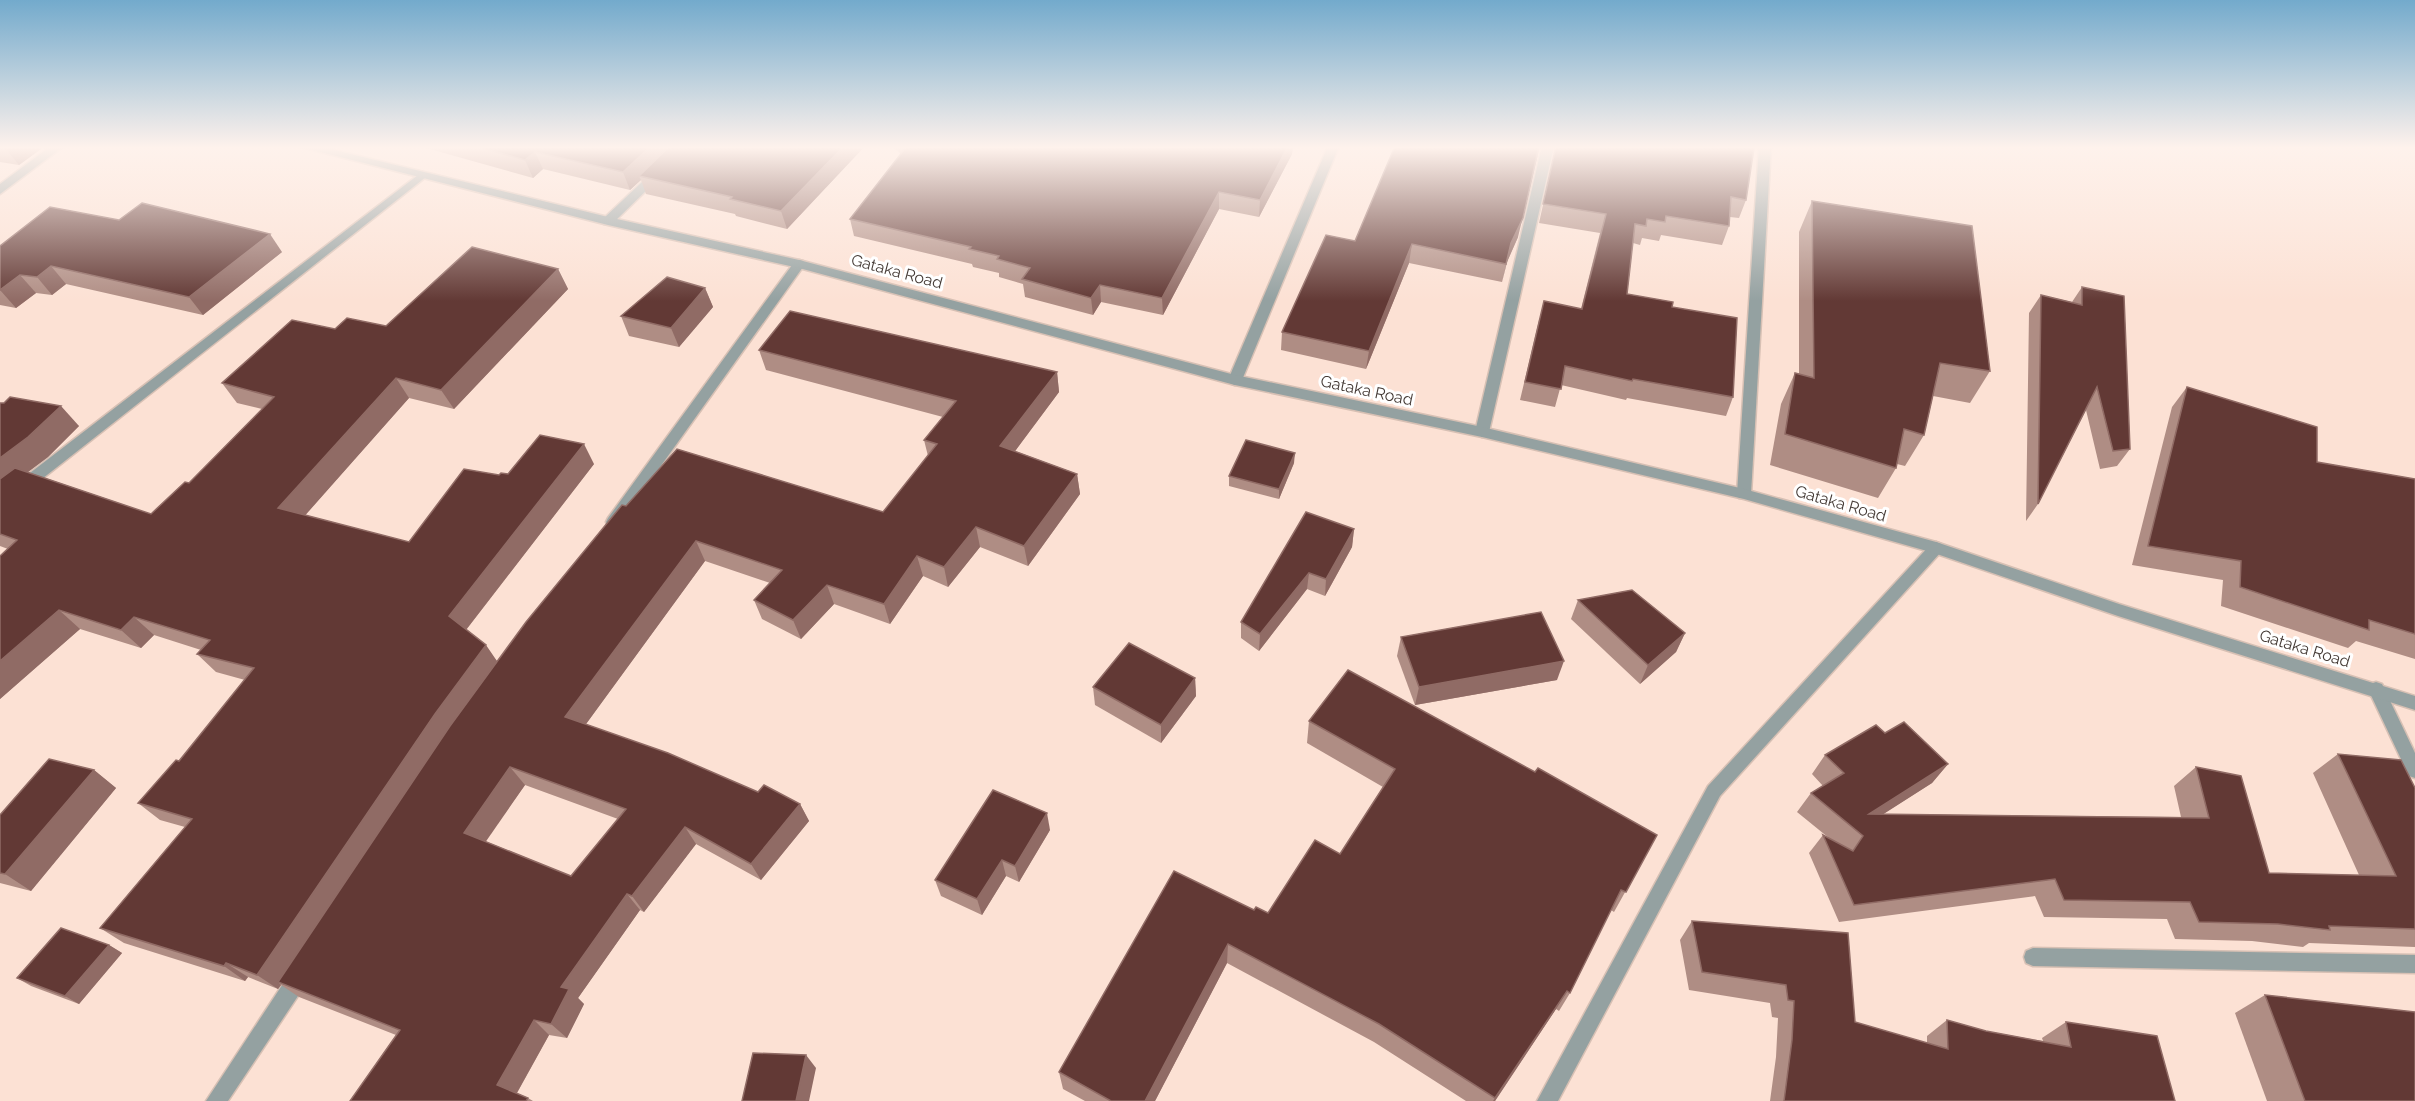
<svg xmlns="http://www.w3.org/2000/svg" width="2415" height="1101" font-family="Raleway,sans-serif">
  <style>
    .lines { fill: none; stroke-linecap: round; stroke-linejoin: round }
    .service-casing { stroke: #d7c0b4; stroke-width: 3 }
    .minor-casing { stroke: #d7c0b4; stroke-width: 3 }
    .tertiary-casing { stroke: #d7c0b4; stroke-width: 3 }
    .service { fill: #94a1a1; fill-rule: evenodd }
    .minor { fill: #94a1a1; fill-rule: evenodd }
    .tertiary { fill: #94a1a1; fill-rule: evenodd }
    .wall { fill: #af8d84; fill-rule: evenodd }
    .shaded-wall { fill: #906b65 }
    .building { fill: #623935; stroke: #906b65; stroke-width: 1.5; fill-rule: evenodd }
    .labels { text-anchor: middle; stroke-width: 6; stroke-linejoin: round; paint-order: stroke }
    .street-label { font-size: 16px; fill: #443a35; stroke: #fff }
  </style>
  <rect width="100%" height="100%" fill="#fce1d4"/>
  <g class="lines">
    <defs>
      <path id="service" d="M2033,948L2415,955V973L2033,966L2026,963L2024,957L2026,951Z"/>
      <g id="minor">
        <path d="M51,146H64L0,194V184Z"/>
        <path d="M680,146H692L612,224H604V218Z"/>
        <path d="M1328,146H1339L1242,380L1235,385L1230,383L1228,380Z"/>
        <path d="M1542,146H1554L1489,432L1482,437L1475,432Z"/>
        <path d="M1759,146H1771L1751,494L1749,498H1739L1737,494Z"/>
        <path d="M422,172L428,175L426,177L5,508L0,510V496Z"/>
        <path d="M799,260L803,261L805,264L803,267L618,526H608L606,522L608,518L795,261Z"/>
        <path d="M1936,542L1941,544L1943,548L1941,552L1720,796L1558,1101H1537L1708,786L1931,544Z"/>
        <path d="M2376,682L2382,684L2415,753V778L2409,776L2368,689L2370,684Z"/>
        <path d="M301,965L308,967L310,974L308,981L228,1101H206L294,967Z"/>
      </g>
      <path id="tertiary" d="M297,146H318L608,217L799,260L1235,375L1482,427L1744,489L1936,542L2119,604L2415,696V710L2118,616L1934,553L1744,499L1482,437L1235,385L799,268L608,225Z"/>
    </defs>
    <use href="#service" class="service-casing"/>
    <use href="#minor" class="minor-casing"/>
    <use href="#tertiary" class="tertiary-casing"/>
    <use href="#service" class="service"/>
    <use href="#minor" class="minor"/>
    <use href="#tertiary" class="tertiary"/>
  </g>
  <g class="wall">
    <path d="M0,146H45L19,165L0,162Z"/>
    <path d="M419,146H865L787,229L736,216L735,214L646,194L641,180L630,190L543,169L533,178Z"/>
    <path d="M892,146H1293L1292,154L1259,217L1219,209L1163,315L1101,302L1093,315L1025,297L1023,284L999,277V273L973,267L972,264L854,236L850,219L901,154Z"/>
    <path d="M1556,146L1746,200L1739,218L1730,217L1729,226L1722,245L1661,235L1659,241L1642,238L1640,245L1633,243L1627,294L1672,307L1733,397L1726,416L1627,398L1626,400L1561,385L1555,407L1520,400L1539,320L1581,309L1600,233L1539,223Z"/>
    <path d="M1812,201L1990,371L1970,403L1933,396L1924,435L1905,466L1897,464L1896,468L1878,498L1770,465L1781,404L1795,373L1799,374V232Z"/>
    <path d="M1518,237L1507,262L1502,282L1409,263L1366,369L1281,350L1282,332L1355,241Z"/>
    <path d="M0,246L282,252L203,315L66,284L52,295L36,293L16,308L0,305Z"/>
    <path d="M558,269L568,289L454,409L409,398L305,515L409,542L499,475L594,464L466,630L497,661L626,506L883,512L928,456L924,440L943,417L766,370L759,350L1057,372L1059,392L1015,451L1077,474L1080,494L1028,566L980,547L948,587L923,576L890,624L834,604L801,639L762,619L754,600L770,583L705,561L586,724L758,792L800,804L809,821L761,880L696,844L644,912L640,910L578,998L584,1004L567,1038L549,1035L517,1093L528,1098L533,1101H350L396,1035L299,997L281,985L278,989L248,977L245,981L124,943L100,928L185,827L160,820L138,803L179,761L245,680L216,672L197,654L201,650L154,635L141,648L80,629L0,699V556L8,549L0,546V403L79,426L48,457L28,472L151,514L189,483L262,409L237,403L222,383L335,329L386,326ZM525,785L618,819L571,876L485,841Z"/>
    <path d="M2082,287L2130,449L2117,466L2100,469L2086,410L2038,504L2026,521L2029,313L2041,295L2072,302Z"/>
    <path d="M705,288L713,307L679,347L629,336L621,316Z"/>
    <path d="M2187,387L2317,462L2415,479V659L2356,641L2348,648L2221,606L2223,580L2132,565L2172,407Z"/>
    <path d="M1294,463L1279,499L1229,486V476Z"/>
    <path d="M1354,529L1352,547L1325,596L1307,589L1259,651L1241,638V622Z"/>
    <path d="M1578,600L1685,633L1676,652L1640,684L1571,619Z"/>
    <path d="M1401,637L1557,680L1415,705L1397,656Z"/>
    <path d="M1195,678L1196,696L1161,743L1095,705L1093,687Z"/>
    <path d="M1309,721L1535,772L1657,835L1614,912L1611,910L1570,993L1559,1011L1556,1009L1495,1101H1466L1374,1042L1227,963L1155,1101H1085L1063,1089L1059,1072L1254,910L1268,913L1340,854L1383,787L1307,743Z"/>
    <path d="M1885,733L1948,764L1932,783L1883,814L2181,817L2174,786L2196,767L2269,873L2359,875L2313,773L2338,754L2415,788V947L2309,943L2303,947L2252,941L2175,939L2167,919L2044,917L2035,896L1839,922L1809,853L1823,835L1829,838L1797,812L1811,793L1823,786L1812,774L1825,755Z"/>
    <path d="M94,770L116,788L31,891L0,883V815Z"/>
    <path d="M1050,830L1019,882L1006,876L982,915L941,896L935,880Z"/>
    <path d="M1692,921L1855,1022L1927,1043V1036L1947,1020L1986,1031L2043,1041L2042,1038L2066,1022L2175,1101H1770L1776,1057L1778,1018L1772,1017L1770,1003L1689,990L1680,940Z"/>
    <path d="M109,945L122,953L79,1004L31,986L17,978Z"/>
    <path d="M2265,995L2415,1101H2267L2235,1013Z"/>
  </g>
  <g class="shaded-wall">
    <path d="M7,146H45L19,165L5,148Z"/>
    <path d="M651,146H676L639,176L641,180L630,190L623,172Z"/>
    <path d="M844,146H865L787,229L781,211Z"/>
    <path d="M1288,146H1293L1292,154L1259,217L1260,200Z"/>
    <path d="M1540,146L1518,237L1507,262L1502,282L1511,243Z"/>
    <path d="M535,152L543,169L533,178L525,160Z"/>
    <path d="M1219,192V209L1163,315L1162,298Z"/>
    <path d="M270,234L282,252L203,315L189,297Z"/>
    <path d="M1412,244L1409,263L1366,369L1369,351Z"/>
    <path d="M51,266L66,284L52,295L37,277Z"/>
    <path d="M558,269L568,289L454,409L441,390Z"/>
    <path d="M20,275L36,293L16,308L0,290Z"/>
    <path d="M1100,285L1101,302L1093,315L1091,298Z"/>
    <path d="M705,288L713,307L679,347L671,328Z"/>
    <path d="M1057,372L1059,392L1004,466L1000,446Z"/>
    <path d="M396,378L409,398L294,528L278,508Z"/>
    <path d="M61,406L79,426L48,457L0,493V458Z"/>
    <path d="M584,444L594,464L462,635L449,616Z"/>
    <path d="M1295,453L1294,463L1279,499V489Z"/>
    <path d="M1077,474L1080,494L1028,566L1024,546Z"/>
    <path d="M976,527L980,547L948,587L944,567Z"/>
    <path d="M1354,529L1352,547L1325,596L1326,579Z"/>
    <path d="M696,541L705,561L578,735L565,717Z"/>
    <path d="M917,556L923,576L890,624L884,604Z"/>
    <path d="M1309,573L1307,589L1259,651L1260,634Z"/>
    <path d="M827,585L834,604L801,639L793,620Z"/>
    <path d="M59,610L80,629L0,699V661Z"/>
    <path d="M134,617L154,635L141,648L121,630Z"/>
    <path d="M1685,633L1676,652L1640,684L1648,665Z"/>
    <path d="M486,645L499,664L278,982L281,985L278,989L257,975L435,714Z"/>
    <path d="M1564,661L1557,680L1415,705L1419,687Z"/>
    <path d="M1195,678L1196,696L1161,743V725Z"/>
    <path d="M1948,764L1932,783L1857,831L1869,814Z"/>
    <path d="M510,767L525,785L480,850L464,833Z"/>
    <path d="M94,770L116,788L31,891L5,874Z"/>
    <path d="M800,804L809,821L761,880L751,864Z"/>
    <path d="M1047,813L1050,830L1019,882L1015,866Z"/>
    <path d="M685,827L696,844L644,912L632,896Z"/>
    <path d="M1002,860L1006,876L982,915L977,899Z"/>
    <path d="M627,894L640,910L578,998L584,1004L567,1038L551,1024L561,987Z"/>
    <path d="M1228,944L1227,963L1155,1101H1145Z"/>
    <path d="M109,945L122,953L79,1004L65,996Z"/>
    <path d="M226,963L248,977L245,981L224,966Z"/>
    <path d="M1567,991L1556,1009L1495,1101H1493Z"/>
    <path d="M534,1020L549,1035L514,1098L497,1085Z"/>
    <path d="M806,1055L816,1068L809,1101H796Z"/>
  </g>
  <g class="building">
    <path d="M474,146H651L623,172L535,152L525,160Z"/>
    <path d="M670,146H844L781,211L730,199L732,197L639,176Z"/>
    <path d="M907,146H1288L1260,200L1219,192L1162,298L1100,285L1091,298L1022,279L1030,268L997,259L999,256L969,249L971,247L850,219Z"/>
    <path d="M1395,146H1539L1523,218L1511,243L1506,264L1412,244L1369,351L1282,332L1326,235L1355,241Z"/>
    <path d="M1556,146H1744L1754,148L1746,200L1731,197L1729,226L1666,216L1665,222L1647,219L1646,226L1635,224L1627,294L1673,302L1672,307L1737,318L1733,397L1633,379L1632,381L1565,366L1561,389L1525,382L1544,301L1582,309L1606,214L1543,204Z"/>
    <path d="M1812,201L1972,226L1990,371L1940,363L1924,435L1904,429L1896,468L1785,434L1795,373L1814,378Z"/>
    <path d="M142,203L270,234L189,297L51,266L37,277L20,275L0,290V246L50,207L119,220Z"/>
    <path d="M472,247L558,269L441,390L396,378L278,508L409,542L464,469L499,475L501,473L508,474L540,435L584,444L449,616L486,645L435,714L257,975L226,963L224,966L100,928L192,819L138,803L176,760L179,761L254,668L197,654L210,640L134,617L121,630L59,610L0,661V556L17,540L0,534V479L15,468L151,514L185,482L189,483L274,397L222,383L292,320L335,329L347,318L386,326Z"/>
    <path d="M667,277L705,288L671,328L621,316Z"/>
    <path d="M2082,287L2124,296L2130,449L2113,451L2097,387L2038,504L2041,295L2082,305Z"/>
    <path d="M790,311L1057,372L1000,446L1077,474L1024,546L976,527L944,567L917,556L884,604L827,585L793,620L754,600L782,570L696,541L565,717L668,753L758,792L764,785L800,804L751,864L685,827L632,896L627,894L561,987L569,989L551,1024L534,1020L497,1085L528,1098L526,1101H350L400,1030L278,982L450,726L526,622L622,505L626,506L677,449L883,512L937,444L924,440L956,401L759,350ZM510,767L626,809L571,876L464,833Z"/>
    <path d="M2187,387L2317,427V462L2415,479V634L2369,620V630L2240,587L2241,561L2148,546Z"/>
    <path d="M10,397L61,406L28,437L0,458V403H4Z"/>
    <path d="M1246,440L1295,453L1279,489L1229,476Z"/>
    <path d="M1306,512L1354,529L1326,579L1309,573L1260,634L1241,622Z"/>
    <path d="M1632,590L1685,633L1648,665L1578,600Z"/>
    <path d="M1541,612L1564,661L1419,687L1401,637Z"/>
    <path d="M1129,643L1195,678L1161,725L1093,687Z"/>
    <path d="M1348,670L1535,772L1538,768L1657,835L1626,892L1621,890L1570,993L1567,991L1495,1098L1379,1024L1228,944L1145,1101H1111L1059,1072L1174,871L1254,910L1256,907L1268,913L1315,840L1340,854L1395,769L1309,721Z"/>
    <path d="M1904,722L1948,764L1869,814L2209,818L2196,767L2241,776L2269,873L2396,876L2338,754L2401,760L2415,788V929L2329,926L2330,930L2278,924L2199,922L2190,902L2064,900L2055,879L1854,905L1823,835L1853,851L1863,836L1811,793L1844,773L1825,755L1876,725L1885,733Z"/>
    <path d="M49,759L94,770L5,874L0,873V815Z"/>
    <path d="M993,790L1047,813L1015,866L1002,860L977,899L935,880Z"/>
    <path d="M1692,921L1848,933L1855,1022L1948,1049L1947,1020L1986,1031L2071,1047L2066,1022L2157,1036L2175,1101H1784L1792,1040L1794,1001L1788,1000L1786,985L1702,972Z"/>
    <path d="M61,928L109,945L65,996L17,978Z"/>
    <path d="M2265,995L2415,1012V1101H2305Z"/>
    <path d="M753,1053L806,1055L796,1101H742Z"/>
  </g>
  <linearGradient id="sky" x2="0" y2="1"><stop stop-color="#73aacc"/><stop offset="0.49" stop-color="#fef2ec"/><stop offset="1" stop-color="#fef2ec" stop-opacity="0"/></linearGradient>
  <rect width="2415" height="301" fill="url(#sky)"/>
  <g class="labels">
    <g class="street-label">
      <text transform="translate(897 271) rotate(15)" y="6">Gataka Road</text>
      <text transform="translate(1367 390) rotate(12)" y="6">Gataka Road</text>
      <text transform="translate(1841 503) rotate(16)" y="6">Gataka Road</text>
      <text transform="translate(2305 648) rotate(17)" y="6">Gataka Road</text>
    </g>
  </g>
</svg>
